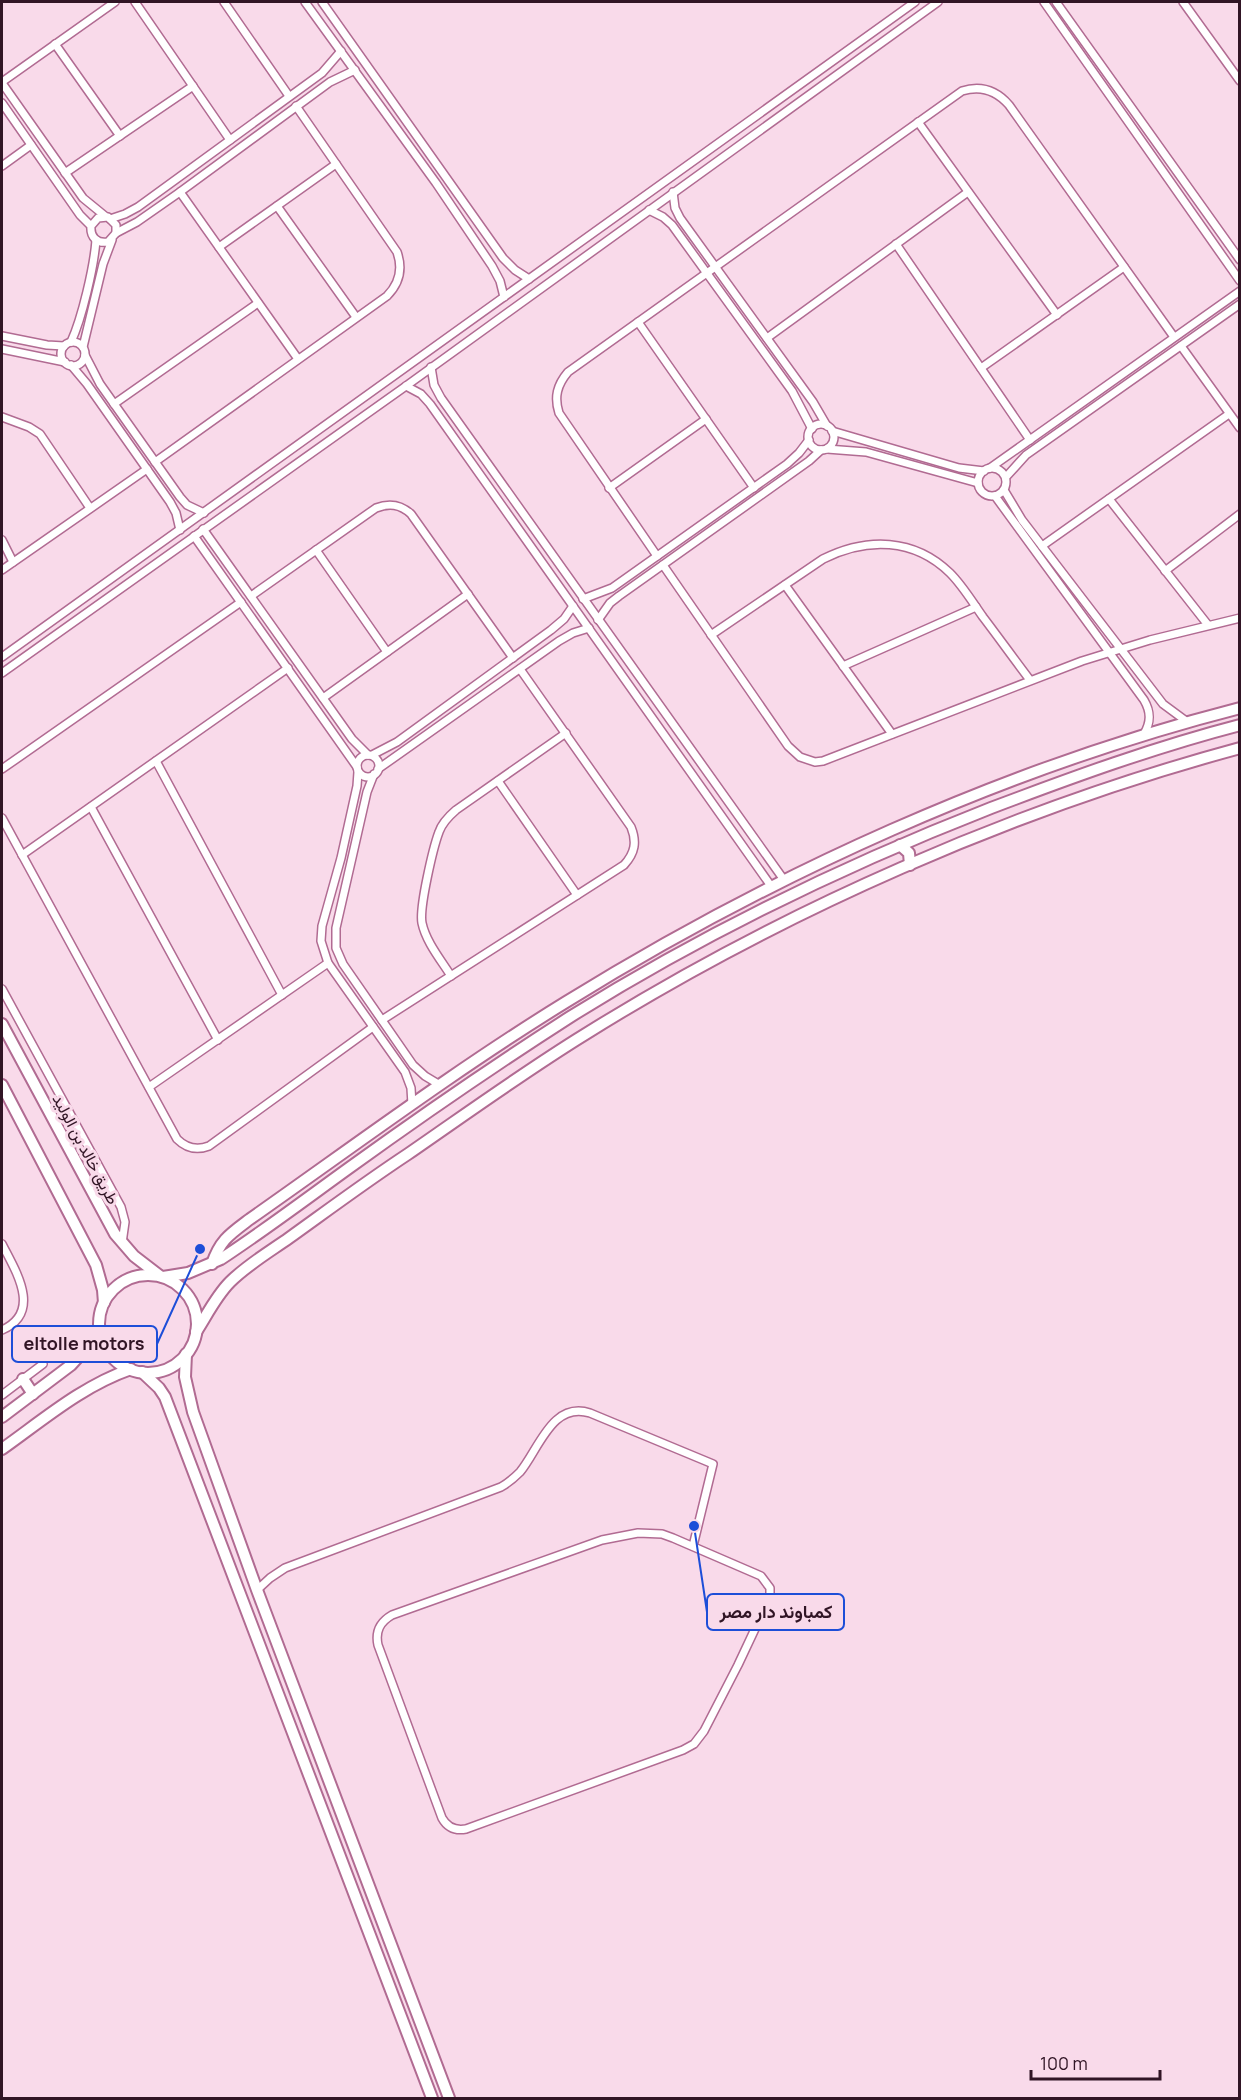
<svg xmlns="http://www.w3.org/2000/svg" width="1241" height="2100" font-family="Manrope,Vazirmatn,sans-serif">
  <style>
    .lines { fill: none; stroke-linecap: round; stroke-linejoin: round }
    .street-casing { stroke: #b16b92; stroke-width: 10 }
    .secondary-casing { stroke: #b16b92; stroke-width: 14 }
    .street { stroke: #fff; stroke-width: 7 }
    .secondary { stroke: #fff; stroke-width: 10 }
    .labels { text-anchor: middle; stroke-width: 6; stroke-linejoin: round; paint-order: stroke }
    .street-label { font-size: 16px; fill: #311525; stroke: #f9daea }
    .leader { fill: none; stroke: #1d4ed8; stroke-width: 2 }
    .callout-dot { fill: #1d4ed8; stroke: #f9daea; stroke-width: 2 }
    .callout { fill: #f9daea; stroke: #1d4ed8; stroke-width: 2 }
    .callout-label { font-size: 18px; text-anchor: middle; font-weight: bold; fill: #311525 }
  </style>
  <rect width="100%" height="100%" fill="#f9daea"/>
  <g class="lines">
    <defs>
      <g id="street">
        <path d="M135,2L230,140"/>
        <path d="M224,2L289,96"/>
        <path d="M305,2L436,183L492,266L500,281L504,297"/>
        <path d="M322,2L503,258L515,270L529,279"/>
        <path d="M1044,2L1240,281"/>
        <path d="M1056,2L1240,260"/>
        <path d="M1183,2L1240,81"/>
        <path d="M55,44L120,136"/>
        <path d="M2,82L115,2"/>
        <path d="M2,83L83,198L105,216"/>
        <path d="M2,103L80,215L91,226C90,237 97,244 108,242L116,233V225L108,217L98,218L91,226"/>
        <path d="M918,122L1057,315"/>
        <path d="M2,166L31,145"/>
        <path d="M65,173L193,86"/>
        <path d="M180,192L298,359"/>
        <path d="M673,192L675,208L680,218L813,402L827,426"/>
        <path d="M277,206L356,317"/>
        <path d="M649,210L663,217L672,225L792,391L812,429"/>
        <path d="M110,219L125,214L138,207L322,73L341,51"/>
        <path d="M116,233L137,222L180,192L330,82L355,70"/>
        <path d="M896,244L1030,440"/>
        <path d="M219,247L336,164"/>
        <path d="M638,322L754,488"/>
        <path d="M2,336L47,345L64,346"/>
        <path d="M767,338L968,192"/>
        <path d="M71,342C82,318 94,267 96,240"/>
        <circle cx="73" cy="354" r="12"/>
        <path d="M1181,346L1240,428"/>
        <path d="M83,347L103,264L112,240"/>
        <path d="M2,349L65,362"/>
        <path d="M85,355L100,384L180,497L187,505L204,513"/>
        <path d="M71,365L87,384L170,502L176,513L180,530"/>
        <path d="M431,367L434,385L441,398L784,880"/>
        <path d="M981,368L1124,267"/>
        <path d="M406,386L421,394L430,404L771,886"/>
        <path d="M114,404L258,303"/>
        <path d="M2,417L29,427L40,434L90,508"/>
        <circle cx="821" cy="437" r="13"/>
        <path d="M832,431L959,468L984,471"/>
        <path d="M827,449L866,452L978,483"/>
        <path d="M155,462L387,296C400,283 403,269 397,252L296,106"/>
        <circle cx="992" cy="482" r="14"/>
        <path d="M990,468L1240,291"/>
        <path d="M1006,477L1026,455L1240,304"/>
        <path d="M609,488L706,419"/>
        <path d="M1004,490L1022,520L1163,704L1186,721"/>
        <path d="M995,496L1144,700C1151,712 1151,722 1144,734"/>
        <path d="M1109,499L1208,625"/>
        <path d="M203,529L352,739L368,755"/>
        <path d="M194,536L357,767"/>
        <path d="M2,540L13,562"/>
        <path d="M1042,546L1229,414"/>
        <path d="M316,550L387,652"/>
        <path d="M657,556L559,413C554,397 557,385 568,372L962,91C981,85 996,90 1009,105L1174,337"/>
        <path d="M663,565L788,746L800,757L815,762L823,761L1082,661L1150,640L1240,618"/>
        <path d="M2,570L147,469"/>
        <path d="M1165,571L1240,514"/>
        <path d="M785,585L892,734"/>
        <path d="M251,596L376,508C389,503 400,504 411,514L513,658"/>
        <path d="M583,599L612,588L787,464L799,453L809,440"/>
        <path d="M598,620L610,603L619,596L809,461L821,450"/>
        <path d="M711,635L823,559C867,537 914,538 950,573C963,586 973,603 983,617C999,638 1014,659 1030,680"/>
        <path d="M2,657L915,2"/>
        <path d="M843,666L976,607"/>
        <path d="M2,673L406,386L938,2"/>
        <path d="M323,698L468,594"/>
        <path d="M372,755L397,742L551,630L564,619L573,606"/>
        <circle cx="368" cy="766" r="11"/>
        <path d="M156,761L282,995"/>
        <path d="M2,769L241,602"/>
        <path d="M378,769L559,641L573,633L589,628"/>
        <path d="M358,772L357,786L341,858L322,926L321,941L328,963L405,1072L411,1088L412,1105"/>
        <path d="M374,774L367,792L336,928V948L343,964L413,1065L425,1076L440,1085"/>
        <path d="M498,781L577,895"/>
        <path d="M91,807L218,1040"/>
        <path d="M2,818L177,1139C186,1148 196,1151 209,1146L373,1027"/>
        <path d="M22,855L288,668"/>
        <path d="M451,976C441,960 426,942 422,923C419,908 433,848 439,832C442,823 449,816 456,810L566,733"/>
        <path d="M2,989L121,1207L125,1222L122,1243"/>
        <path d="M382,1020L624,865C635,853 637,842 631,827L520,669"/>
        <path d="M149,1087L328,963"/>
        <path d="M2,1244C15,1270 43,1312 2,1330"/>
        <path d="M2,1395L43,1364"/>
        <path d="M638,1533L662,1534L673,1538L761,1576L770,1588V1597L738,1665L704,1731L694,1744L683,1750L466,1829C455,1831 447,1827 442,1818L378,1645C375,1631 380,1622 392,1615L602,1540Z"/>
        <path d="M257,1590L270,1578L285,1568L501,1487C508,1483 514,1478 520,1472C539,1449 552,1401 590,1413L713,1464L693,1546"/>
      </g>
      <g id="secondary">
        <path d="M900,845L909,853L910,865"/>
        <path d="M2,1024L115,1234L134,1256L160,1276"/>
        <path d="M2,1085L96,1265L103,1290L104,1303"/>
        <path d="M212,1264C220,1240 230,1234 250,1219C354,1146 457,1069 566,1002C771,875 1005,768 1240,708"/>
        <circle cx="148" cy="1324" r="49"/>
        <path d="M163,1277L188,1273L221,1259C265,1230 306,1199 349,1168C421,1116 495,1065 570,1017C703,934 845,865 991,808C1073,777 1155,747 1240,725"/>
        <path d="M196,1332C207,1315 216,1296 230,1282C247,1265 269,1252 289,1238C328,1210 367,1181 408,1154C466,1114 524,1072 584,1035C782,911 1014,809 1240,748"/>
        <path d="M186,1354L185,1377L193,1412L257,1590L449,2098"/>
        <path d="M142,1372L159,1388L165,1397L432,2098"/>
        <path d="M23,1379L33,1394"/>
        <path d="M2,1417L71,1365L100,1333"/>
        <path d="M2,1449C43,1420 82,1386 131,1369"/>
      </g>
    </defs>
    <use href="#street" class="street-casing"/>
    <use href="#secondary" class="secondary-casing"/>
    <use href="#street" class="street"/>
    <use href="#secondary" class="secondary"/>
  </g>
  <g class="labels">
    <g class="street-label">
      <text transform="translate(86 1149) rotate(62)" y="6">طريق خالد بن الوليد</text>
    </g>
  </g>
  <path class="leader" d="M200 1249L157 1344M694 1526L707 1612"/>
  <g class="callout-dot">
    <circle cx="200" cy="1249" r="6"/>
    <circle cx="694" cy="1526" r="6"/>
  </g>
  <g class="callout">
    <rect x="12" y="1326" width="145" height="36" rx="6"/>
    <rect x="707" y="1594" width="137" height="36" rx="6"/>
  </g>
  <g class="callout-label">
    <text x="84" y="1350">eltolle motors</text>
    <text x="776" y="1618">كمباوند دار مصر</text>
  </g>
  <rect width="1241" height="2100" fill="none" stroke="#311525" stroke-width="6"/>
  <path d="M1031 2070v9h129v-9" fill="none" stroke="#311525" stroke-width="3"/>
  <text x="1040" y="2070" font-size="18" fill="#311525" stroke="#f9daea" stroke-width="4.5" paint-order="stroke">100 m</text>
</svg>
